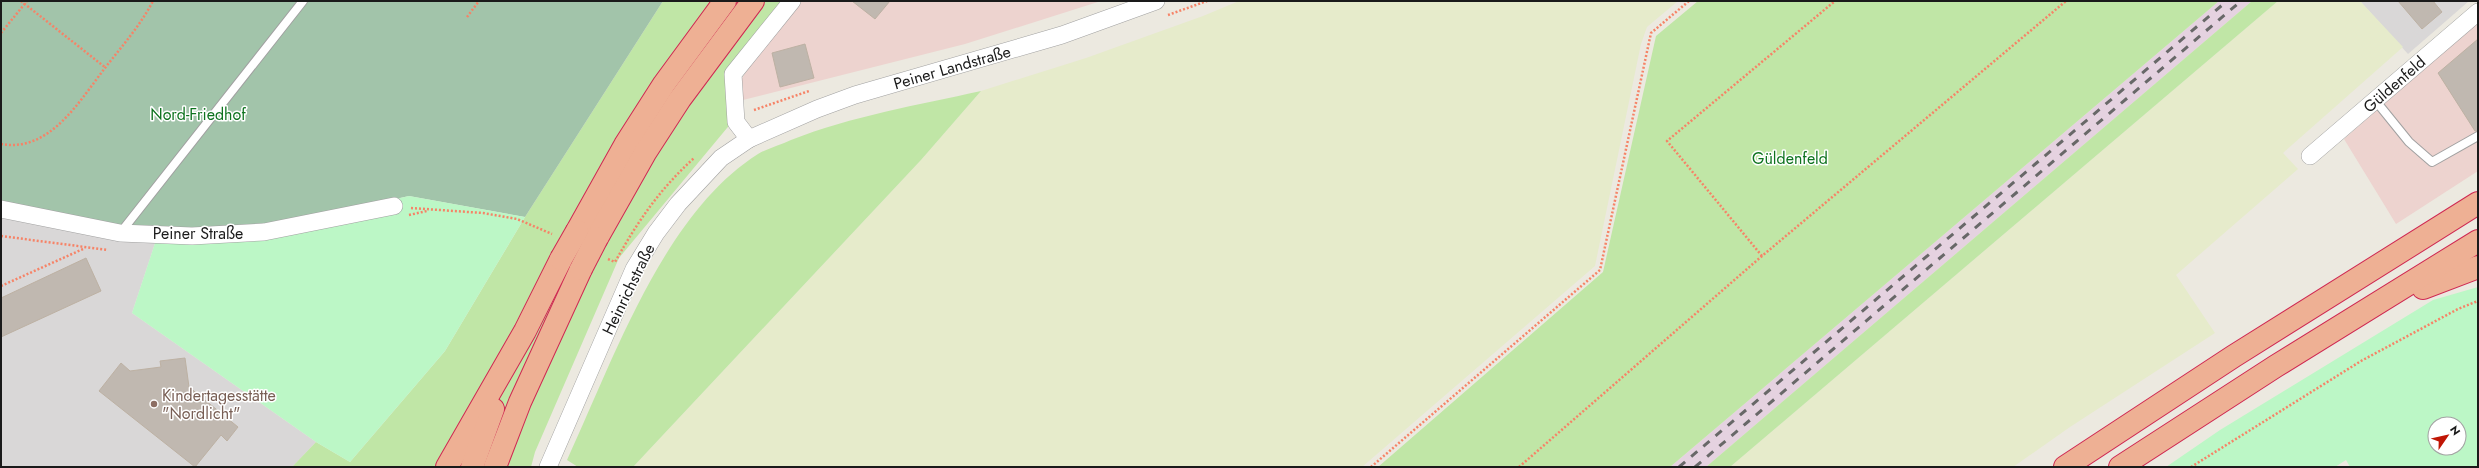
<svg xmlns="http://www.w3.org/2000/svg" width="2479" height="468" font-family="Jost,sans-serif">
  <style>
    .residential { fill: #d9d7d7 }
    .commercial { fill: #edd3cf }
    .industrial { fill: #e5d2e0 }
    .farmland { fill: #e6ebcb }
    .grass { fill: #c0e6a6 }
    .cemetery { fill: #a2c4aa }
    .park { fill: #bcf7c6; fill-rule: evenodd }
    .building { fill: #c0b8b0; stroke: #bdb1a3 }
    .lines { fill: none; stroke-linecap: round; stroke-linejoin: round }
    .service-casing { stroke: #a1a1a1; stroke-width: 10 }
    .minor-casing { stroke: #a1a1a1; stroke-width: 18 }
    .trunk-casing { stroke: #cf2852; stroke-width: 24 }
    .path { stroke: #f68367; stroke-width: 2.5; stroke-dasharray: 2 2; stroke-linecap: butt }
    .service { stroke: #fff; stroke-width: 8 }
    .minor { stroke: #fff; stroke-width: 17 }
    .trunk { stroke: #eeb094; stroke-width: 22 }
    .rail { stroke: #686868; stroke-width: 3; stroke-dasharray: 8 8; stroke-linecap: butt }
    .trunk-bridge-casing { stroke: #cf2852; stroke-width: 24; stroke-linecap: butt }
    .trunk-bridge { stroke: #eeb094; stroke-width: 22 }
    .education-dot { fill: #8d6e63; stroke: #fff; stroke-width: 1.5 }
    .labels { text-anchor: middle; stroke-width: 3; stroke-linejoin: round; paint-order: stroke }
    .street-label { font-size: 16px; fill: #1a1a1a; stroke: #fff }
    .park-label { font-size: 16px; fill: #0e731f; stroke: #fff }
    .education-label { font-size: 16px; fill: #785e54; stroke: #fff; text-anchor: start }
  </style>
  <rect width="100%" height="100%" fill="#ece9e0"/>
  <g class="residential">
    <path d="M2360,1H2469L2408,54Z"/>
    <path d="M1,203L160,228L132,313L316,442L292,467H1Z"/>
  </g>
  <g class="commercial">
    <path d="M799,1H1101L965,44L743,100L741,80L754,58Z"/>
    <path d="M2478,21V171L2396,224L2344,139Z"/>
  </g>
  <path class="industrial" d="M2219,1H2252L1706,467H1670Z"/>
  <g class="farmland">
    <path d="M1239,1H1678L1647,27L1641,44L1595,266L1362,467H633L921,160L981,91L1086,58L1203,16Z"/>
    <path d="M2278,1H2360L2403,47L2283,153L2298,169L2176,275L2215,333L2070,427L2013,467H1730Z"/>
  </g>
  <g class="grass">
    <path d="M663,1H785L728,73L732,122L619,258L535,452L531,467H292L316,442L350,462L445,351L525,217Z"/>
    <path d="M1698,1H2219L1670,467H1378L1603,272L1656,36Z"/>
    <path d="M2252,1H2278L1730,467H1706Z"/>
    <path d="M981,91L921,160L633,467H578L567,460C613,361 663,214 758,154C768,148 781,145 791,140C852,116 918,105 981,91Z"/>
  </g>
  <path class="cemetery" d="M1,1H663L525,217L409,196L266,228L120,229L1,203Z"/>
  <g class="park">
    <path d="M409,196L525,217L445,351L350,462L316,442L132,313L160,228H266Z"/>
    <path d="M2478,287V467H2350L2346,460L2335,467H2166L2220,430L2433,300ZM2435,424H2459V448H2435Z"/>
  </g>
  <g class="building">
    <path d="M852,1H890L875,19Z"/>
    <path d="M2398,1H2433L2442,12L2422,29Z"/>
    <path d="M2478,39V131H2475L2438,73Z"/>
    <path d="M805,44L814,78L780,87L772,53Z"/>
    <path d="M86,258L101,291L1,337V298Z"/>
    <path d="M185,358L189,387L238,427L227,441L221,435L195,467L99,391L121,363L130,371L161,367L160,361Z"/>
  </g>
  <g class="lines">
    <defs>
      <g id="service">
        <path d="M2375,100L2409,142L2432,162L2478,136"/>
        <path d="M121,232L303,1"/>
      </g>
      <g id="minor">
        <path d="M749,139L736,122L733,74L792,1"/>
        <path d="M2310,156L2478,12"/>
        <path d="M1,209L120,233L192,236L264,232L394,206"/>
        <path d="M548,467L634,269L656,233L678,204L721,158L749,139L817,109L855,95L1062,35L1156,1"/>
      </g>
      <g id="trunk">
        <path d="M577,231L625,145L664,84L725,1"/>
        <path d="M597,238L645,153L680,99L753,1"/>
        <path d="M2423,288L2478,267"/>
        <path d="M447,467L525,331L561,259"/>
        <path d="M472,467L493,409"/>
        <path d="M495,467L520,402L581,269"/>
        <path d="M2065,467L2234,356L2478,203"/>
        <path d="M2120,467L2276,366L2478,241"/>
      </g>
    </defs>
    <use href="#service" class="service-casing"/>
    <use href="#minor" class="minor-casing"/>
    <use href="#trunk" class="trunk-casing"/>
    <g class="path">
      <path d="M21,1L106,68"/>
      <path d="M1168,15L1207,1"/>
      <path d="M467,17L479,1"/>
      <path d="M1,33L27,1"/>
      <path d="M754,110L809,91"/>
      <path d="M1,144C50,153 80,100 105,68C122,46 140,26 153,1"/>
      <path d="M411,208L483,213L517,219L552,234"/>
      <path d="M409,215L427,211"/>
      <path d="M1,236L108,250"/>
      <path d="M1762,256L1667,141L1835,1"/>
      <path d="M608,259L615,262C638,221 659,190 694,158"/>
      <path d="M1,286L83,249"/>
      <path d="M1371,467L1600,270L1651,33L1689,1"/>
      <path d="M1519,467L1762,256L2066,1"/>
      <path d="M2191,467L2361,361L2458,309L2478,301"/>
    </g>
    <use href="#service" class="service"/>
    <use href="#minor" class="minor"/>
    <use href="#trunk" class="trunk"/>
    <g class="rail">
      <path d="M1679,467L2227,1"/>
      <path d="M1695,467L2241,1"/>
    </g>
    <defs>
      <g id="trunk-bridge">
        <path d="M561,259L577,231"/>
        <path d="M581,269L597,238"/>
      </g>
    </defs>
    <use href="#trunk-bridge" class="trunk-bridge-casing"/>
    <use href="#trunk-bridge" class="trunk-bridge"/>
  </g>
  <circle class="education-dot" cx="154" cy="404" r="4"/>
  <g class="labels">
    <g class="street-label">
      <text transform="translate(952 67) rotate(-16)" y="6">Peiner Landstraße</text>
      <text transform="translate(2394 84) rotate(-41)" y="6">Güldenfeld</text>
      <text x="198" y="239">Peiner Straße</text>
      <text transform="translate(628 289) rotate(-64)" y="6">Heinrichstraße</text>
    </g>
    <g class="park-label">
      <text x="198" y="120">Nord-Friedhof</text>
      <text x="1790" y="164">Güldenfeld</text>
    </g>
    <g class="education-label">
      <text x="162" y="401">Kindertagesstätte<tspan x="162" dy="18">"Nordlicht"</tspan></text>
    </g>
  </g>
  <rect width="2479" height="468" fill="none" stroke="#1a1a1a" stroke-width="4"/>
  <g transform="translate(2447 436) rotate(56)"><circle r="19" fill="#ffffff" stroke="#a3a3a3"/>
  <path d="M0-3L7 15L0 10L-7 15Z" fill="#c01605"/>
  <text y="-6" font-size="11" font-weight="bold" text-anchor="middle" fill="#1a1a1a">N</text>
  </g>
</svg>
